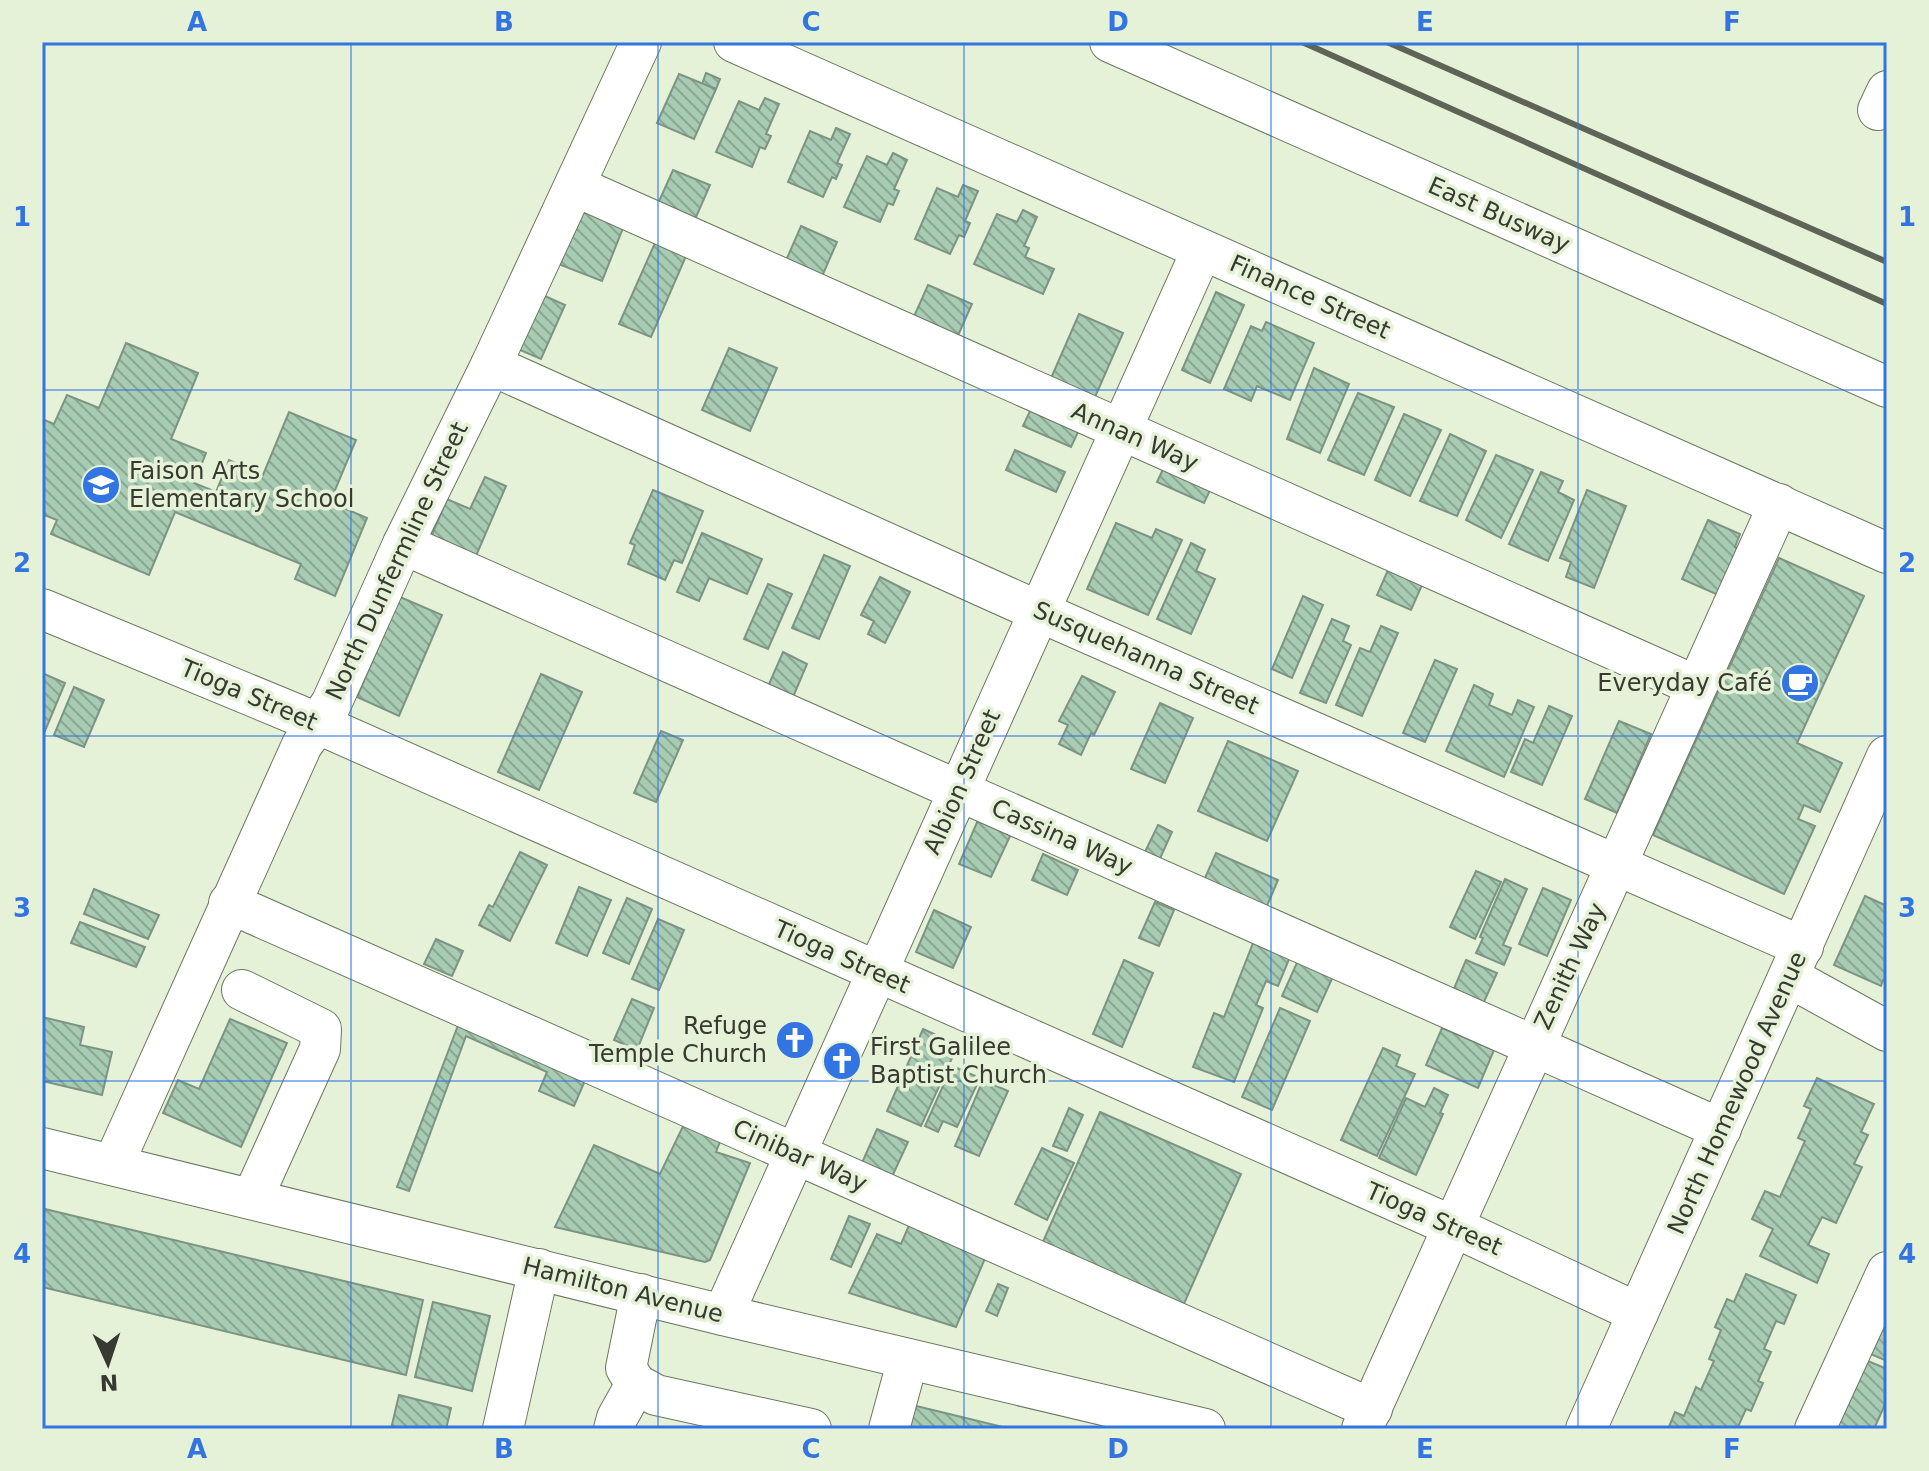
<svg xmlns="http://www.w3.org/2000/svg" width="1929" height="1471" font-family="'DejaVu Sans',sans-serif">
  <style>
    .building { fill: url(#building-back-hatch); stroke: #7d9484; stroke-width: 2 }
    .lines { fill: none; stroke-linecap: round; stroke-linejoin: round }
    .minor-casing { stroke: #6c7760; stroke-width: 42 }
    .minor { stroke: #fff; stroke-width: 40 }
    .rail { stroke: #5e6456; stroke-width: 6 }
    .grid { fill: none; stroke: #3174e2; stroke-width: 2; stroke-opacity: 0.55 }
    .labels { text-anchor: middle; stroke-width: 7; stroke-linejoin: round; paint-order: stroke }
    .street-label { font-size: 24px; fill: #363a30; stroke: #e5f2d8 }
    .poi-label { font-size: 24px; fill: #363a30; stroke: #e5f2d8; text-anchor: start }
    .neatline { fill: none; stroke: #3174e2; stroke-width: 3 }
    .grid-label { font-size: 26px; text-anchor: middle; font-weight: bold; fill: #3174e2 }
  </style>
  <defs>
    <pattern id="building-back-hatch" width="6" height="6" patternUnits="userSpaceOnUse" patternTransform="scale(2)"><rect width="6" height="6" fill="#a7ccb3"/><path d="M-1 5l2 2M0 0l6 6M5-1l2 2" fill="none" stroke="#89a792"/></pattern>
  </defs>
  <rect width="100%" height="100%" fill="#e5f2d8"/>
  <g class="building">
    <path d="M706,73L720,79L716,89L702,84Z"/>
    <path d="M679,74L716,89L694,139L657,123Z"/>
    <path d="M765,98L779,104L766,134L771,136L765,149L760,147L752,167L716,152L739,101L759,110Z"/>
    <path d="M836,128L850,134L837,163L842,165L836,179L832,177L823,197L788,182L810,131L831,140Z"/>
    <path d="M893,153L907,160L894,189L899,191L893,205L888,203L880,222L844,207L867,156L887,165Z"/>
    <path d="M673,170L710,185L693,224L656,208Z"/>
    <path d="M963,185L978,191L965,221L970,223L964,237L959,235L950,254L915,239L937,188L958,197Z"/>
    <path d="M577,203L625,223L602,281L553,262Z"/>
    <path d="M1023,210L1037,217L1024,246L1029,248L1025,257L1054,269L1043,294L974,264L997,214L1017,222Z"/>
    <path d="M801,226L837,242L820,281L784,265Z"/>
    <path d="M655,243L686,256L651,337L619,324Z"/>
    <path d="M928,285L972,304L956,340L912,321Z"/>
    <path d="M536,292L565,305L541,359L513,347Z"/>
    <path d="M1216,292L1244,305L1210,383L1182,370Z"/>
    <path d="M1079,314L1123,333L1092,404L1048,385Z"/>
    <path d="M1266,322L1314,343L1290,400L1257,386L1251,401L1224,389L1251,326L1262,331Z"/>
    <path d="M126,343L198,373L171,439L206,453L194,483L216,492L229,460L263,475L289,412L356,440L330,502L367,518L335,596L295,579L301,564L175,512L149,575L51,534L57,520L42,514V419L54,424L67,395L99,408Z"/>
    <path d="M729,348L777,368L750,431L702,410Z"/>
    <path d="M1314,368L1349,384L1320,453L1287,439Z"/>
    <path d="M1358,393L1394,407L1364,475L1328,460Z"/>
    <path d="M1031,409L1079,430L1071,447L1023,426Z"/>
    <path d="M1404,414L1441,430L1410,496L1375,480Z"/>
    <path d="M1450,434L1486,451L1457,516L1420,501Z"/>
    <path d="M1015,450L1065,472L1056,492L1006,470Z"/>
    <path d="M1496,455L1533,470L1501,538L1466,520Z"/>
    <path d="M1164,467L1211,488L1204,503L1157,482Z"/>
    <path d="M1541,472L1563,481L1558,492L1574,500L1548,561L1509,544Z"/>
    <path d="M485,477L506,486L476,556L431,537L447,499L470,509Z"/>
    <path d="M653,490L703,511L682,563L674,560L665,580L628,564L635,545L630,543Z"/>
    <path d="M1587,490L1626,506L1594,588L1566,577L1571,562L1560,558Z"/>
    <path d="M1708,520L1740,534L1735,547L1745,552L1725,598L1682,579Z"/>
    <path d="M1116,523L1152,538L1156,529L1182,540L1148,615L1087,589Z"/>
    <path d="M702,533L762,559L747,594L709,578L699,601L677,592Z"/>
    <path d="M1191,543L1205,550L1196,571L1215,579L1191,634L1157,619Z"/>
    <path d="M824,555L850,566L819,639L792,628Z"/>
    <path d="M1779,558L1864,596L1797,743L1842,763L1820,812L1804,805L1798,819L1815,826L1784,894L1653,835Z"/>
    <path d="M1388,570L1422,585L1411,610L1377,595Z"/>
    <path d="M880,577L910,592L885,643L868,634L874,621L861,615Z"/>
    <path d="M768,584L792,594L768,649L744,639Z"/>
    <path d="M1303,596L1323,605L1292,678L1272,669Z"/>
    <path d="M400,597L442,615L399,716L357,697Z"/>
    <path d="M1332,619L1349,626L1343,641L1351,645L1326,703L1300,693Z"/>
    <path d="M1381,626L1398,633L1362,716L1336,705L1360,648L1370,652Z"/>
    <path d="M783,652L807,664L791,702L766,691Z"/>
    <path d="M1435,660L1457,669L1425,742L1403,733Z"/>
    <path d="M42,673L65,683L45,731L42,729Z"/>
    <path d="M541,674L582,692L539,790L498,772Z"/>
    <path d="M1082,676L1115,692L1094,735L1091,733L1081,755L1059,744L1068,725L1059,721Z"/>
    <path d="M1474,685L1493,694L1489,705L1512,715L1518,700L1534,707L1504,777L1446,751Z"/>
    <path d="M74,687L104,700L84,747L54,735Z"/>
    <path d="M1160,703L1193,718L1165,783L1131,769Z"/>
    <path d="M1549,706L1572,716L1542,785L1511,772L1525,739L1533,743Z"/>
    <path d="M1619,721L1651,734L1617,813L1585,799Z"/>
    <path d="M661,731L683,740L656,802L634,793Z"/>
    <path d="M1228,741L1298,771L1267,841L1198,811Z"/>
    <path d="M978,820L1011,834L991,877L959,864Z"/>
    <path d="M1158,825L1172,832L1158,863L1143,856Z"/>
    <path d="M520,852L547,865L510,941L479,925L489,905L493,907Z"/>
    <path d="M1216,853L1278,880L1264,913L1201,887Z"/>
    <path d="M1043,854L1078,870L1067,895L1032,880Z"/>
    <path d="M1476,871L1501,882L1475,939L1450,927Z"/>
    <path d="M1505,879L1527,889L1503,945L1511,948L1504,965L1476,953L1483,938L1480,937Z"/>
    <path d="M579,887L611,900L587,956L556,943Z"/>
    <path d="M1543,888L1571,900L1547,956L1519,944Z"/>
    <path d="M94,889L159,915L148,939L84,914Z"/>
    <path d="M1865,896L1887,906V981L1883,980L1881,986L1834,965Z"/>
    <path d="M627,898L652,909L629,964L603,953Z"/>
    <path d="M1155,902L1174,910L1159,946L1139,938Z"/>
    <path d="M934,910L971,927L953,968L916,952Z"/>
    <path d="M658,919L684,930L659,990L632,979Z"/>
    <path d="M80,922L145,947L136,967L71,943Z"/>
    <path d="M1255,938L1292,952L1278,986L1266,981L1256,1005L1263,1008L1234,1082L1193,1067L1214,1013L1224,1017Z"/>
    <path d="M436,939L463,951L452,976L424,964Z"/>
    <path d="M1300,956L1335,972L1317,1012L1282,996Z"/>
    <path d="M1124,960L1153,973L1122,1047L1093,1034Z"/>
    <path d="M1466,960L1497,973L1483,1004L1453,991Z"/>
    <path d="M632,999L654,1008L637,1050L614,1040Z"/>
    <path d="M1280,1008L1310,1021L1272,1110L1242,1097Z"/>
    <path d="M42,1017L84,1027L80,1045L112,1052L102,1095L42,1081Z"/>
    <path d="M230,1019L287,1043L241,1147L163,1113L178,1080L199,1089Z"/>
    <path d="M460,1020L587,1076L574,1106L539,1091L547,1072L466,1036L409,1191L397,1187Z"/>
    <path d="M1442,1028L1494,1050L1478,1088L1426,1065Z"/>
    <path d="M923,1029L958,1045L921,1126L887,1111Z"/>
    <path d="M1383,1048L1400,1055L1396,1066L1415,1074L1377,1156L1341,1140Z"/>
    <path d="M952,1066L980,1078L957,1127L943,1121L938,1132L925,1126Z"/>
    <path d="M1817,1078L1874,1104L1861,1132L1868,1135L1854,1164L1862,1167L1836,1223L1822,1217L1808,1245L1829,1254L1817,1283L1760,1256L1773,1229L1752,1219L1765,1191L1780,1197L1805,1141L1798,1138L1811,1109L1804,1106Z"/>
    <path d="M983,1080L1008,1091L979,1156L955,1146Z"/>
    <path d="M1434,1088L1448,1095L1440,1113L1443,1114L1416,1175L1379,1158L1406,1098L1425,1107Z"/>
    <path d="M1069,1108L1083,1115L1067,1151L1053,1146Z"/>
    <path d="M1100,1112L1241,1174L1183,1306L1042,1244Z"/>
    <path d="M687,1118L723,1134L716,1152L750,1163L710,1260L705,1262L555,1227L594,1145L660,1174Z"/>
    <path d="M877,1129L908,1142L891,1179L861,1165Z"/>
    <path d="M1042,1148L1074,1163L1047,1220L1015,1204Z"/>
    <path d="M45,1209L423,1300L406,1375L42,1287V1222Z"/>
    <path d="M849,1216L870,1224L851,1267L831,1259Z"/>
    <path d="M910,1223L986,1256L956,1327L849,1293L877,1234L901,1244Z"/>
    <path d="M1746,1274L1796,1295L1784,1324L1776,1321L1764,1349L1771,1352L1758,1381L1763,1383L1751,1411L1746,1409L1737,1429H1668L1675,1412L1684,1416L1696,1387L1701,1390L1714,1361L1709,1359L1721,1330L1715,1327L1727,1299L1734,1302Z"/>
    <path d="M998,1284L1008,1288L997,1316L986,1311Z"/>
    <path d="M433,1302L490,1316L472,1391L415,1377Z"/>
    <path d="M1881,1320L1887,1323V1361L1866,1352Z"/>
    <path d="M1863,1359L1887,1369V1400L1874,1429H1831Z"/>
    <path d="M399,1395L451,1408L446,1429H391Z"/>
    <path d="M908,1404L1011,1429H902Z"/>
  </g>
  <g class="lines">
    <defs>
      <g id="minor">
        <path d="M734,42L1887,553"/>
        <path d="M1110,42L1887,387"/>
        <path d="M1878,110L1887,91"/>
        <path d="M575,186L1696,686"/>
        <path d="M491,365L1040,612L1803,947"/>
        <path d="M403,544L1721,1129"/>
        <path d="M42,609L298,715L1452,1226L1638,1313"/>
        <path d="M229,903L1372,1409"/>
        <path d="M1789,977L1887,1031"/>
        <path d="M242,990L321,1029L320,1049L252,1199"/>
        <path d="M42,1148L723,1315L1205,1429"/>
        <path d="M113,1165L302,745L331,704L403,544L491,365L641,42"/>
        <path d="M641,1294L626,1368L636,1384L656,1395L811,1429"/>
        <path d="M723,1315L1202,250"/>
        <path d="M503,1429L539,1269"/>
        <path d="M614,1429L617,1418L636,1384"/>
        <path d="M889,1429L908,1359"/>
        <path d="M1362,1429L1779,504"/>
        <path d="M1586,1429L1887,756"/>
        <path d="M1815,1429L1887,1272"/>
      </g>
    </defs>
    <use href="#minor" class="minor-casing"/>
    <use href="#minor" class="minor"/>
    <g class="rail">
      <path d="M1302,42L1887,304"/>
      <path d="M1387,42L1887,262"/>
    </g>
  </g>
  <path class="grid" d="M351,42V1429M658,42V1429M964,42V1429M1271,42V1429M1578,42V1429M42,390H1887M42,736H1887M42,1081H1887"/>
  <defs>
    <symbol id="school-disc" viewBox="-11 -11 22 22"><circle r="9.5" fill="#3174e2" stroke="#e5f2d8"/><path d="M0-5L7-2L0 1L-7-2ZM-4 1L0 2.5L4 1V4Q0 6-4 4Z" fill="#fff"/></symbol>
    <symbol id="cafe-disc" viewBox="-11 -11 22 22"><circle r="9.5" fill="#3174e2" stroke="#e5f2d8"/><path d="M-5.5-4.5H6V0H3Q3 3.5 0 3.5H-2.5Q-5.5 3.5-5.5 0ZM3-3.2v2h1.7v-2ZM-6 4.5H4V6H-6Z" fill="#fff"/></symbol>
    <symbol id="church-disc" viewBox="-11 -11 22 22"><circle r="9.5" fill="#3174e2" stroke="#e5f2d8"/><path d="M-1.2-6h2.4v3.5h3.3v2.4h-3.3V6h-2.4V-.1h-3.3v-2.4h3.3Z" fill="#fff"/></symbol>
  </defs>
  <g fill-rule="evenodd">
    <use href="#school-disc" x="79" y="463" width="44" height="44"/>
    <use href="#cafe-disc" x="1778" y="661" width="44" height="44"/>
    <use href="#church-disc" x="773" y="1018" width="44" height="44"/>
    <use href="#church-disc" x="820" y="1039" width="44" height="44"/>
  </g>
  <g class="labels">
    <g class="street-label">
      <text transform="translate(1499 215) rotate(24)" y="8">East Busway</text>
      <text transform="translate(1310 297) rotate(24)" y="8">Finance Street</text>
      <text transform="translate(1135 437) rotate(24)" y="8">Annan Way</text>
      <text transform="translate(397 561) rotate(-65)" y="8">North Dunfermline Street</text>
      <text transform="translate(1146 658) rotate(24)" y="8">Susquehanna Street</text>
      <text transform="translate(249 695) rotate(23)" y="8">Tioga Street</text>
      <text transform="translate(962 782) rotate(-66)" y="8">Albion Street</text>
      <text transform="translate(1062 837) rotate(24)" y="8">Cassina Way</text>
      <text transform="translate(842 957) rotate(24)" y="8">Tioga Street</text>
      <text transform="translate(1570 966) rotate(-65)" y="8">Zenith Way</text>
      <text transform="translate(1737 1093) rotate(-66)" y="8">North Homewood Avenue</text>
      <text transform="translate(800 1156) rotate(24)" y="8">Cinibar Way</text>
      <text transform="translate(1434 1219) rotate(24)" y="8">Tioga Street</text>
      <text transform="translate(623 1290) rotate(14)" y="8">Hamilton Avenue</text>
    </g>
    <g class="poi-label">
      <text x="129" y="479">Faison Arts<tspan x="129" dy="28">Elementary School</tspan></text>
      <text x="1772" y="691" text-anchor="end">Everyday Café</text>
      <text x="767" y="1034" text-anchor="end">Refuge<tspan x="767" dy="28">Temple Church</tspan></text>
      <text x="870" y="1055">First Galilee<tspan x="870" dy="28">Baptist Church</tspan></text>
    </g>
  </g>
  <rect width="1929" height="1471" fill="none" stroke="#e5f2d8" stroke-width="88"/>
  <g transform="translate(108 1363) rotate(177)" stroke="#e5f2d8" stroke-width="6" paint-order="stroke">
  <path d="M0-6L14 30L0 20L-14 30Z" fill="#363a30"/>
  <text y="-12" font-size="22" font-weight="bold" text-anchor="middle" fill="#363a30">N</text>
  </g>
  <rect x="44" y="44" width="1841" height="1383" class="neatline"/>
  <g class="grid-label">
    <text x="197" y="31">A</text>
    <text x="504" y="31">B</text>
    <text x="811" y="31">C</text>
    <text x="1118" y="31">D</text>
    <text x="1425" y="31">E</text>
    <text x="1732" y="31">F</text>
    <text x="22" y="226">1</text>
    <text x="1907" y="226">1</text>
    <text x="22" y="572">2</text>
    <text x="1907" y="572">2</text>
    <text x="22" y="917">3</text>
    <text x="1907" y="917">3</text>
    <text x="22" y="1263">4</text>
    <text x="1907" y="1263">4</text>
    <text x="197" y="1458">A</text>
    <text x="504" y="1458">B</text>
    <text x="811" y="1458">C</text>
    <text x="1118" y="1458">D</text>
    <text x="1425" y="1458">E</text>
    <text x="1732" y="1458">F</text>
  </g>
</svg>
